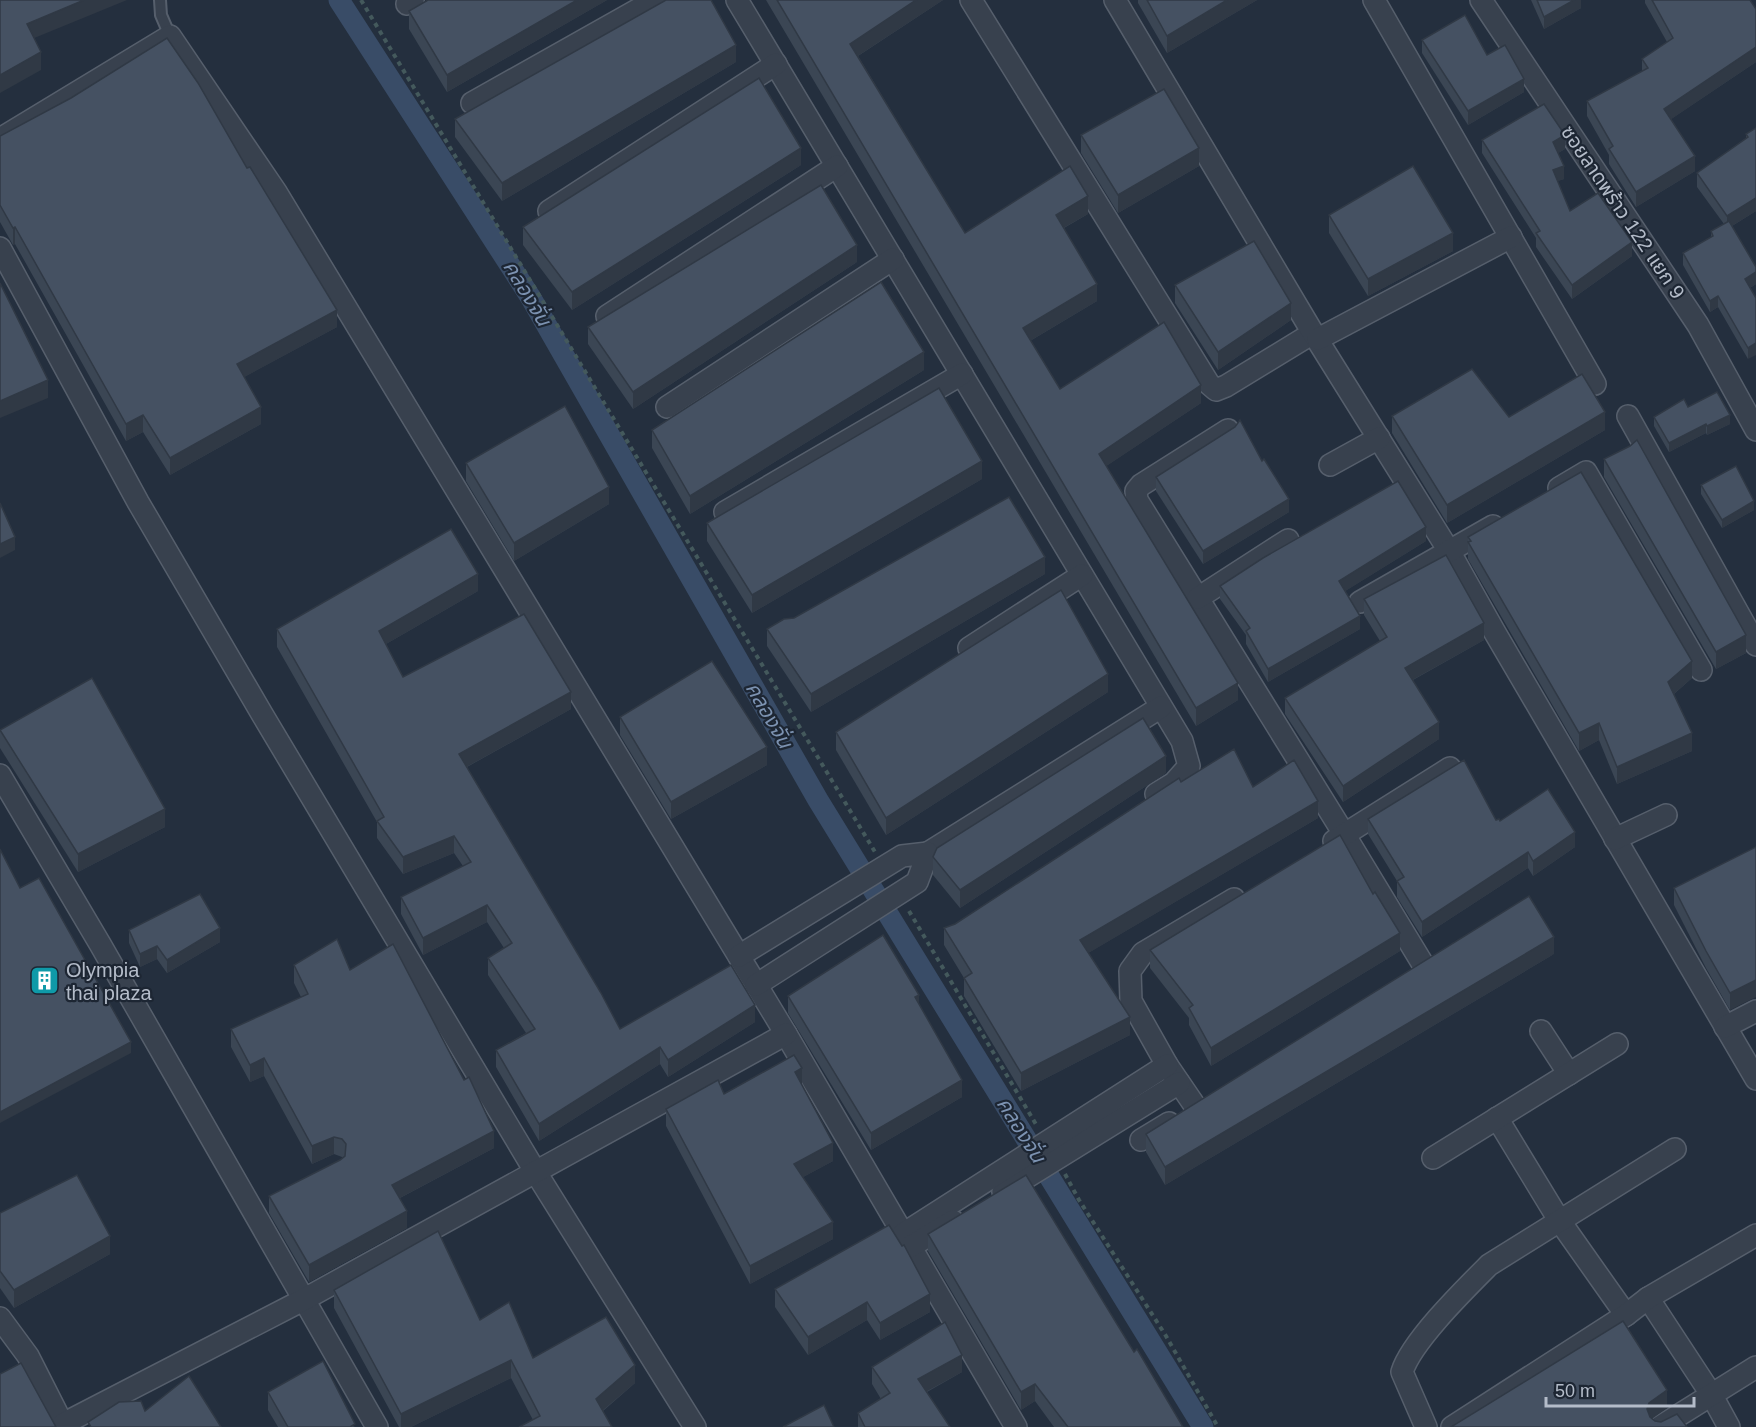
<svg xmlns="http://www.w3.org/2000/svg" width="1756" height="1427" font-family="Arial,'Noto Sans Thai',sans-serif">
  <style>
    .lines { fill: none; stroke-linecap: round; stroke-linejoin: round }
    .canal { stroke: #394c67; stroke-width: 21 }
    .lane-casing { stroke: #565f6c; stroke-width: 14 }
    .street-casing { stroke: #565f6c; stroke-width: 24 }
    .path { stroke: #44595c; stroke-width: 4; stroke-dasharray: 4.5 4.5; stroke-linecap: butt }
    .lane { stroke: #38414e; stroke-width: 10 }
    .street { stroke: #38414e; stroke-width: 21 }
    .wall { fill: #3b4654 }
    .shaded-wall { fill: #303945 }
    .building { fill: #455162; stroke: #303945; stroke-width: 1.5 }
    .labels { text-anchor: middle; stroke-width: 4.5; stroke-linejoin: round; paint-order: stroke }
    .street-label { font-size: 20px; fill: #b4bcc9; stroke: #1d2633 }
    .poi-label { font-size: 20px; fill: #b4bcc9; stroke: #1d2633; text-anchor: start }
    .water-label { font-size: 21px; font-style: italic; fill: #7c92b1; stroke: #1d2633 }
  </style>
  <rect width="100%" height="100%" fill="#242f3e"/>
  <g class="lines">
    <path class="canal" d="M339,0L531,298L818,800L1203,1427"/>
    <defs>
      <path id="lane" d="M160,0L161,15L170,36"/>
      <g id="street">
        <path d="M737,0L1182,741L1189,766L1174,783L1156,794"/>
        <path d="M971,0L1209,384L1216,390L1226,386L1313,333"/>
        <path d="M1115,0L1313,333L1449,551L1494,631L1756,1079"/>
        <path d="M1374,0L1595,384"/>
        <path d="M1481,0L1698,325L1756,430"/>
        <path d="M407,4L413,0"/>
        <path d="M472,103L655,0"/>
        <path d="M0,139L170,36L276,192L786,1034L1016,1427"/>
        <path d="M549,211L776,64"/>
        <path d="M0,248L138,502L262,714L535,1171L695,1427"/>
        <path d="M607,316L837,166"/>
        <path d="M1318,339L1511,237"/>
        <path d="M667,407L893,259"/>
        <path d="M1628,416L1756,645"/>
        <path d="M1228,430L1141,485L1136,491L1137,500L1344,834L1424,966"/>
        <path d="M1330,465L1379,438"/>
        <path d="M1559,488L1586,472L1701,670"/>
        <path d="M725,512L962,374"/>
        <path d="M1198,598L1288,540"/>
        <path d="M1360,602L1493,526"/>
        <path d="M969,648L1082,575"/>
        <path d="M0,775L100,944L377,1427"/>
        <path d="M1615,839L1666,815"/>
        <path d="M1334,841L1450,768"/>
        <path d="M928,853L1161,707"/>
        <path d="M739,956L902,856L928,853L917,882L756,985"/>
        <path d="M1725,1027L1756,1011"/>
        <path d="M1541,1031L1569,1074"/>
        <path d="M1195,1106L1167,1065L1131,1001L1130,971L1143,953L1234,899"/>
        <path d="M1497,1118L1559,1220L1626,1315"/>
        <path d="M1141,1140L1169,1123"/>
        <path d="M1433,1158L1617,1044"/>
        <path d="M1003,1192L1179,1083"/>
        <path d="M903,1234L1167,1065"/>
        <path d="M910,1247L953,1221"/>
        <path d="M1648,1298L1711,1394L1729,1427"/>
        <path d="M0,1318L28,1356L64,1427"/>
        <path d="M63,1424L303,1300L786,1034"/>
        <path d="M1426,1427L1402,1372C1411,1342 1465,1289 1489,1265L1675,1149"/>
        <path d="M1452,1427L1626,1315L1648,1298L1756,1235"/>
        <path d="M1660,1427L1756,1367"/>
      </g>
    </defs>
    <use href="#lane" class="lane-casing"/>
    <use href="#street" class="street-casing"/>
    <g class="path">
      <path d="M361,0L875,852"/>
      <path d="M909,911L1037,1126"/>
      <path d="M1065,1174L1079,1200L1166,1336L1218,1427"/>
    </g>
    <use href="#lane" class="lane"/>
    <use href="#street" class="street"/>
  </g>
  <g class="wall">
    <path d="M428,0H607L447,92L409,29V11Z"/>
    <path d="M766,0H943L858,56L965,233L1088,214L1064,228L1097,301L1030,341L1060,389L1201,403L1106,466L1238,700L1196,726Z"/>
    <path d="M1138,0H1257L1167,53L1138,3Z"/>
    <path d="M1531,0H1581V8L1544,29Z"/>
    <path d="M1645,0H1750L1756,9V62L1671,119L1695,171L1636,207L1609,164V155L1587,116V101L1642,71V59L1667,42L1645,3Z"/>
    <path d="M1422,40L1487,55L1524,92L1468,125L1422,53Z"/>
    <path d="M736,62L502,201L455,137V119Z"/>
    <path d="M1756,128V211L1732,226L1756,267V284L1750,288L1748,359L1718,307L1710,312L1683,265V253L1711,237V231L1724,224L1697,187V173L1746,138V134Z"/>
    <path d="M1081,135L1199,166L1118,213L1081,153Z"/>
    <path d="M0,136L337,327L244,377L261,424L170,475L143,432L126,441L15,244L13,245L0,222Z"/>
    <path d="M1482,140L1565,149L1558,153L1564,179L1557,181L1570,211L1632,256L1572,299L1536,247V238L1482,153Z"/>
    <path d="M801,165L572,310L523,245V227Z"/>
    <path d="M1329,215L1453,251L1368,296L1329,233Z"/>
    <path d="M857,262L633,409L588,344V327Z"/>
    <path d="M1175,285L1291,320L1218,370L1175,303Z"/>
    <path d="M924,370L690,514L652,448V430Z"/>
    <path d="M1688,407L1730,424L1707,435L1706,433L1669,452L1654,426V417Z"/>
    <path d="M1392,416L1509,417L1605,430L1447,523L1392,433Z"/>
    <path d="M1604,459L1746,653L1716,669L1604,477Z"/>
    <path d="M466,463L609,504L514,561L466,481Z"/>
    <path d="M1156,477L1289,512L1203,564L1156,491Z"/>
    <path d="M982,479L752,613L707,541V523Z"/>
    <path d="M1701,485L1754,510L1722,528L1701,494Z"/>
    <path d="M1468,537L1692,678L1674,694L1692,751L1617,784L1599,740L1579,751L1468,559Z"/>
    <path d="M1426,541L1345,591L1360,629L1268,682L1246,644V635L1220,599V586Z"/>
    <path d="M1045,574L811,712L767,646V629L794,618Z"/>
    <path d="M478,591L386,644L403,677L571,709L467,767L620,1029L755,1022L668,1077L660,1064L539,1141L496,1067V1050L526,1033L488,975V958L504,948L487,922L423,955L401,914V897L463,866L454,853L403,874L377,838V822L277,647V629Z"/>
    <path d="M1364,599L1484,640L1413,680L1439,739L1343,802L1285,714V698L1380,641L1364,615Z"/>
    <path d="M1108,692L886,835L836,750V732Z"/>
    <path d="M620,717L767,765L671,819L620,735Z"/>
    <path d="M0,730L165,827L78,872L0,748Z"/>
    <path d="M1166,773L960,908L933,875V857Z"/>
    <path d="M1181,782L1253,787L1318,818L1088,953L1130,1035L1021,1091L964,996V978L944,945V928L955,924Z"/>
    <path d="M1368,819L1496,820L1575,847L1533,876L1528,868L1422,937L1397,897V881L1368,834Z"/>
    <path d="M1756,847L1730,1010L1706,968L1674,905V888Z"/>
    <path d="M1373,894L1400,951L1211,1066L1189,1025V1018L1150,968V950Z"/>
    <path d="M129,930L220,942L167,973L157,959L140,967L129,943Z"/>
    <path d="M1554,954L1165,1185L1146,1152V1134Z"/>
    <path d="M294,965L350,970L494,1148L400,1198L407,1228L309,1282L269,1213V1196L340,1160L343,1158L342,1157L334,1154L312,1164L264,1076L250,1082L231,1047V1029L301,997L294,983Z"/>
    <path d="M788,996L919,1004L962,1097L871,1150L788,1013Z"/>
    <path d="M802,1085L833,1161L803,1177L833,1239L750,1284L666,1126V1109L724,1094Z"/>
    <path d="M0,1213L110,1254L14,1308L0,1288Z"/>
    <path d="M928,1234L1134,1352L1183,1427H1054L1035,1401L1021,1410L928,1251Z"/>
    <path d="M775,1289L930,1312L880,1340L867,1320L808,1355L775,1307Z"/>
    <path d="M334,1290L480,1320L533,1358L635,1383L603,1411L533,1420L511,1378L411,1427H399L334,1308Z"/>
    <path d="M872,1367L962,1372L927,1392L950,1427H858V1413L881,1399L872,1384Z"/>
    <path d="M268,1392L355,1427H278L268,1410Z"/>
  </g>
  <g class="shaded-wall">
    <path d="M84,0H127L27,41V24Z"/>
    <path d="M577,0H607L447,92V75Z"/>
    <path d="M916,0H943L850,61V44Z"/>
    <path d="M1227,0H1257L1167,53V36Z"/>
    <path d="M1574,0H1581V8L1544,29V17Z"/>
    <path d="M736,45V62L502,201V183Z"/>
    <path d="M1756,47V62L1664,124V109Z"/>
    <path d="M41,52V70L0,93V75Z"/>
    <path d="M1524,79V92L1468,125V111Z"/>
    <path d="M1565,135V149L1553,156V142Z"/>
    <path d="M801,148V165L572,310V292Z"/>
    <path d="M1199,148V166L1118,213V195Z"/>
    <path d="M1695,156V171L1636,207V192Z"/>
    <path d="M1564,166V179L1553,183V170Z"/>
    <path d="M1088,196V214L1056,232V215Z"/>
    <path d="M1756,198V211L1727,229V216Z"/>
    <path d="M15,227V244L13,245V228Z"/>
    <path d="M1453,233V251L1368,296V279Z"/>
    <path d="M1632,242V256L1572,299V285Z"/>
    <path d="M857,245V262L633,409V392Z"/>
    <path d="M1756,272V284L1745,291V279Z"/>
    <path d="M1097,284V301L1023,345V328Z"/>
    <path d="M1718,296V307L1710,312V301Z"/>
    <path d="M1291,303V320L1218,370V352Z"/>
    <path d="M337,310V327L237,381V364Z"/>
    <path d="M1756,343V355L1748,359V348Z"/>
    <path d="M924,352V370L690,514V496Z"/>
    <path d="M48,380V398L0,418V401Z"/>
    <path d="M1201,385V403L1099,471V454Z"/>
    <path d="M261,407V424L170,475V458Z"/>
    <path d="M1605,412V430L1447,523V505Z"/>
    <path d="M143,415V432L126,441V424Z"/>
    <path d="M1730,415V424L1707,435V426Z"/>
    <path d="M1706,424V433L1669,452V443Z"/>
    <path d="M982,461V479L752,613V595Z"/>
    <path d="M609,487V504L514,561V543Z"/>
    <path d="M1289,499V512L1203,564V551Z"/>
    <path d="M1754,501V510L1722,528V520Z"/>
    <path d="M1426,527V541L1339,595V581Z"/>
    <path d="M15,537V550L0,558V544Z"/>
    <path d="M1045,557V574L811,712V694Z"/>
    <path d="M478,574V591L379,648V631Z"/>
    <path d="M1360,616V629L1268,682V669Z"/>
    <path d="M1484,623V640L1405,684V668Z"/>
    <path d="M1746,635V653L1716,669V652Z"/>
    <path d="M1692,661V678L1668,699V682Z"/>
    <path d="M1108,674V692L886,835V818Z"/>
    <path d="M1238,683V700L1196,726V708Z"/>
    <path d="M571,692V709L459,771V754Z"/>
    <path d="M1439,722V739L1343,802V786Z"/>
    <path d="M1599,723V740L1579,751V733Z"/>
    <path d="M1692,733V751L1617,784V767Z"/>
    <path d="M767,747V765L671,819V802Z"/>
    <path d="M1166,756V773L960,908V890Z"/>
    <path d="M1318,801V818L1080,958V940Z"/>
    <path d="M165,809V827L78,872V854Z"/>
    <path d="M1575,832V847L1533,876V861Z"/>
    <path d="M454,836V853L403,874V857Z"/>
    <path d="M1528,852V868L1422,937V922Z"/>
    <path d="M487,905V922L423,955V938Z"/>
    <path d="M220,928V942L167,973V960Z"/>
    <path d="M1400,933V951L1211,1066V1048Z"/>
    <path d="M1554,937V954L1165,1185V1167Z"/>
    <path d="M157,946V959L140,967V954Z"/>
    <path d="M1756,980V997L1730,1010V993Z"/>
    <path d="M919,995V1013L915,997Z"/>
    <path d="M755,1005V1022L668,1077V1060Z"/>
    <path d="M1130,1017V1035L1021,1091V1073Z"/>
    <path d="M131,1042V1053L0,1123V1112Z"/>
    <path d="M660,1047V1064L539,1141V1124Z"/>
    <path d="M264,1058V1076L250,1082V1065Z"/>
    <path d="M802,1068V1086L795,1072Z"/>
    <path d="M962,1080V1097L871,1150V1133Z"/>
    <path d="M494,1131V1148L392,1202V1185Z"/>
    <path d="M334,1137V1154L312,1164V1146Z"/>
    <path d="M833,1143V1161L794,1182V1164Z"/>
    <path d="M407,1211V1228L309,1282V1265Z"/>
    <path d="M833,1222V1239L750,1284V1266Z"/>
    <path d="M110,1236V1254L14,1308V1290Z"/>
    <path d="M930,1294V1312L880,1340V1323Z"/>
    <path d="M867,1302V1320L808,1355V1337Z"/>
    <path d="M962,1355V1372L918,1396V1379Z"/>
    <path d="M511,1360V1378L411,1427H401V1414Z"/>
    <path d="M635,1365V1383L596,1416V1399Z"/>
    <path d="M1035,1384V1401L1021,1410V1392Z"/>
    <path d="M1667,1390V1408L1649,1421L1647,1409L1649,1403Z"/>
  </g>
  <g class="building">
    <path d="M0,0H84L27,24L41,52L0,75Z"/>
    <path d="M428,0H577L447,75L409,11Z"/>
    <path d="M666,0H711L736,45L502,183L455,119Z"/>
    <path d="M777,0H916L850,44L965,233L1070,166L1088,196L1056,215L1097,284L1023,328L1060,389L1164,322L1201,385L1099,454L1238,683L1196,708Z"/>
    <path d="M1147,0H1227L1167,36Z"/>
    <path d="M1537,0H1574L1544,17Z"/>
    <path d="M1652,0H1750L1756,9V47L1664,109L1695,156L1636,192L1609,149L1613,146L1587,101L1648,68L1642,59L1673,38Z"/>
    <path d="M1465,15L1487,55L1505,45L1524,79L1468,111L1422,40Z"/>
    <path d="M167,38L198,83L247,168L250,167L337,310L237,364L261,407L170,458L143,415L126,424L15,227L13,228L0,205V136L71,98Z"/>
    <path d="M759,78L801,148L572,292L523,227Z"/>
    <path d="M1164,89L1199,148L1118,195L1081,135Z"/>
    <path d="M1544,104L1565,135L1553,142L1564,166L1553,170L1570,211L1598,193L1632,242L1572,285L1536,233L1540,231L1482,140Z"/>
    <path d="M1756,128V198L1727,216L1697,173L1748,137L1746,134Z"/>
    <path d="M1413,166L1453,233L1368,279L1329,215Z"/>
    <path d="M821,185L857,245L633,392L588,327Z"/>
    <path d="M1729,221L1756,267V272L1745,279L1756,298V343L1748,348L1718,296L1710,301L1683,253L1713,236L1711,231Z"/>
    <path d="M1254,241L1291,303L1218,352L1175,285Z"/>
    <path d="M881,282L924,352L690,496L652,430Z"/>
    <path d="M0,283L48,380L0,401Z"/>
    <path d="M1472,369L1509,417L1582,374L1605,412L1447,505L1392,416Z"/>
    <path d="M939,388L982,461L752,595L707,523Z"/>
    <path d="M1717,392L1730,415L1707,426L1706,424L1669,443L1654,417L1684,399L1688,407Z"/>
    <path d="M565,406L609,487L514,543L466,463Z"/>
    <path d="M1240,420L1262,461L1264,459L1289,499L1203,551L1156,477L1235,427Z"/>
    <path d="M1637,440L1746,635L1716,652L1604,459L1630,446Z"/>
    <path d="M1736,466L1754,501L1722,520L1701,485Z"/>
    <path d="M1581,472L1692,661L1668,682L1692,733L1617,767L1599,723L1579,733L1468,542L1471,541L1468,537Z"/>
    <path d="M1398,481L1426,527L1339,581L1360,616L1268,669L1246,631L1250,628L1220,586L1263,558Z"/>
    <path d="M1009,497L1045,557L811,694L767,629L784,619L794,618Z"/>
    <path d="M0,503L15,537L0,544Z"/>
    <path d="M451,529L478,574L379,631L403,677L524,614L571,692L459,754L601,993L620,1029L731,965L755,1005L668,1060L660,1047L539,1124L496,1050L535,1029L488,958L512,943L487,905L423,938L401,897L471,862L454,836L403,857L377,821L384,817L277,629Z"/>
    <path d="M1446,555L1484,623L1405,668L1439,722L1343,786L1285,698L1387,637L1364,599Z"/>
    <path d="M1061,590L1108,674L886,818L836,732Z"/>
    <path d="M712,661L767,747L671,802L620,717Z"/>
    <path d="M92,678L165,809L78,854L0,730Z"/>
    <path d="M1143,718L1166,756L960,890L933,857L937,848Z"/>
    <path d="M1234,749L1253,787L1294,760L1318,801L1080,940L1130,1017L1021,1073L964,978L972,973L944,928L955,924L1179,778L1181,782Z"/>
    <path d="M1464,760L1496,820L1499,819L1500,821L1548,789L1575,832L1533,861L1528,852L1422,922L1397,881L1404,877L1368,819Z"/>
    <path d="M1340,835L1373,894L1375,892L1400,933L1211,1048L1189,1008L1193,1005L1150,950Z"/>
    <path d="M1756,847V980L1730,993L1706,951L1674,888Z"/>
    <path d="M0,849L20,888L39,878L131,1042L0,1112Z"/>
    <path d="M200,894L220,928L167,960L157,946L140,954L129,930Z"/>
    <path d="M1529,896L1554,937L1165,1167L1146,1134Z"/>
    <path d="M883,935L919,995L915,997L962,1080L871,1133L788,996Z"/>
    <path d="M337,939L350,970L393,944L464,1080L469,1077L494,1131L392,1185L407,1211L309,1265L269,1196L340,1160L345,1156L346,1144L342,1139L334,1137L312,1146L264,1058L250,1065L231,1029L308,994L294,965Z"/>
    <path d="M794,1055L802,1068L795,1072L833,1143L794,1164L833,1222L750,1266L666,1109L718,1080L724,1094Z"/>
    <path d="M77,1175L110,1236L14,1290L0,1271V1213Z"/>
    <path d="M1026,1175L1134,1352L1137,1349L1183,1427H1068L1035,1384L1021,1392L928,1234Z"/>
    <path d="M889,1225L902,1246L904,1245L930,1294L880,1323L867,1302L808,1337L775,1289Z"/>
    <path d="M438,1231L480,1320L509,1302L533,1358L606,1317L635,1365L596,1399L612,1427H519L540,1416L511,1360L401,1414L334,1290Z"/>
    <path d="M1623,1321L1667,1390L1649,1403L1647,1409L1650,1417L1655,1421L1661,1422L1677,1414L1687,1427H1451Z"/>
    <path d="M945,1322L962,1355L918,1379L950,1427H865L858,1413L890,1393L872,1367Z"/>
    <path d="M323,1361L355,1424L350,1427H288L268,1392Z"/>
    <path d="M21,1363L56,1427H0V1374Z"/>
    <path d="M189,1376L221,1427H91L88,1422L119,1402L141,1401L145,1411Z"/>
    <path d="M824,1405L834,1427H783Z"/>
  </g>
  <defs>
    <symbol id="building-square" viewBox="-11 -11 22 22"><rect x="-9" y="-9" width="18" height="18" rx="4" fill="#0f9aa8" stroke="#1d2633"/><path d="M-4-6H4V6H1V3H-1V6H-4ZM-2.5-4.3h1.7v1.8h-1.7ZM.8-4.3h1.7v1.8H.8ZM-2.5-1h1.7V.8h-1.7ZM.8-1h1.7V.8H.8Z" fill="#fff"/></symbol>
  </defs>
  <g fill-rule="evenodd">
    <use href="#building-square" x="28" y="964" width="33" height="33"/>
  </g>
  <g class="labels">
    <g class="street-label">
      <text transform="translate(1623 212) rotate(56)" y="7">ซอยลาดพร้าว 122 แยก 9</text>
    </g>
    <g class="poi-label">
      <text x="66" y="977">Olympia<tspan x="66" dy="23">thai plaza</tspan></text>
    </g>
    <g class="water-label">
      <text transform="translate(527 293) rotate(59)" y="7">คลองจั่น</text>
      <text transform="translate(769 715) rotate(60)" y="7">คลองจั่น</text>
      <text transform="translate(1021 1130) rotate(58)" y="7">คลองจั่น</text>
    </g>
  </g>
  <path d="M1546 1397v9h148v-9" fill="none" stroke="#b4bcc9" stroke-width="3"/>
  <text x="1555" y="1397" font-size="18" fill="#b4bcc9" stroke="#1d2633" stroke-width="4.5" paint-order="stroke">50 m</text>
</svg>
